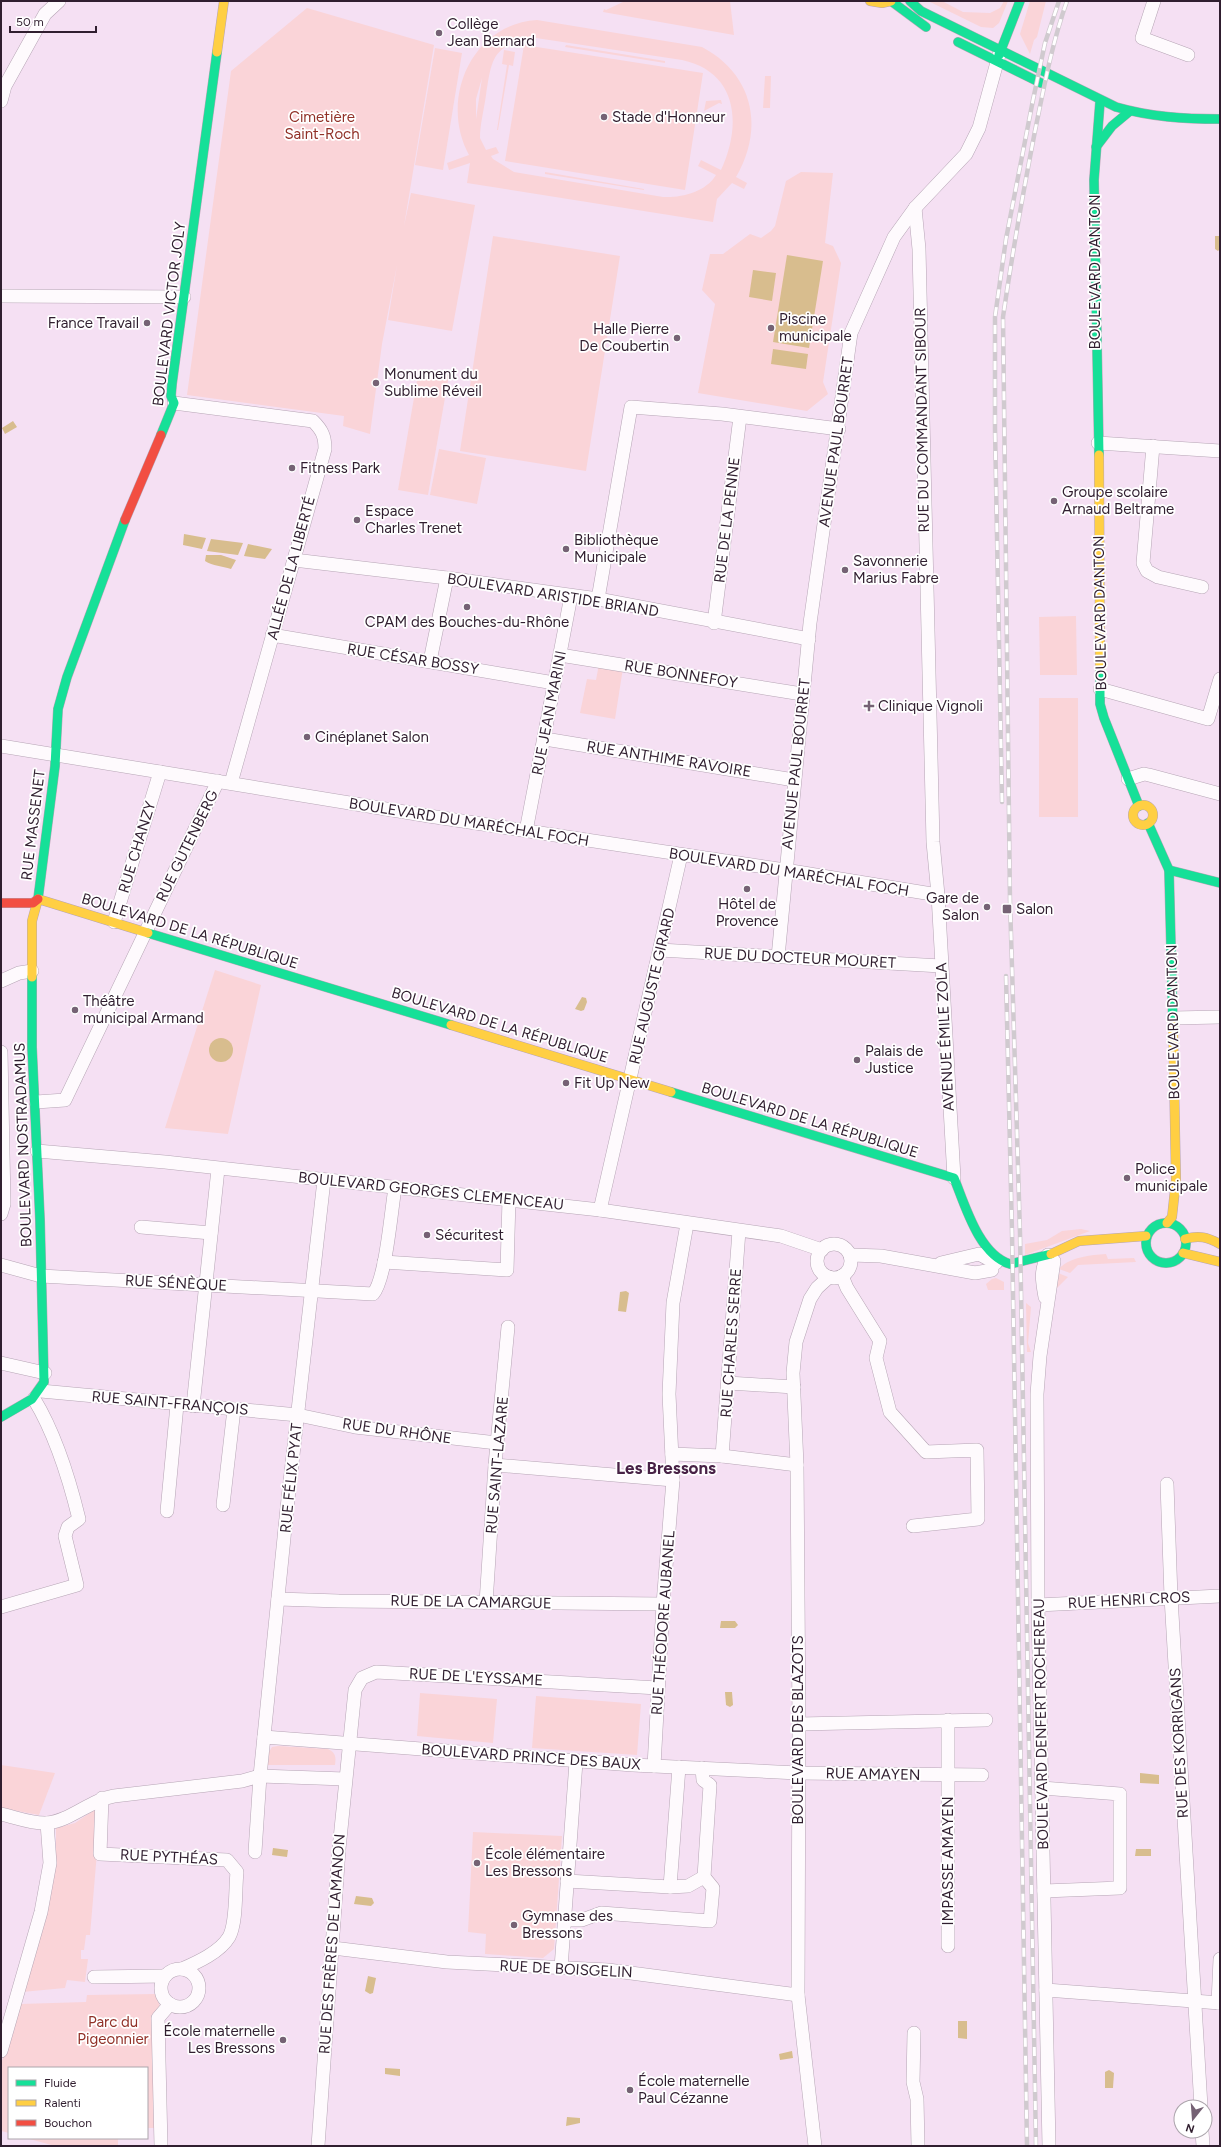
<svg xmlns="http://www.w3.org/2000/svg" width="1221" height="2147" font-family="Figtree,sans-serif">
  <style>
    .green { fill: #fad4d8; fill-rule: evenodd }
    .water { fill: #d8bd8e }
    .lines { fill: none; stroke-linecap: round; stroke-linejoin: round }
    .street-casing { stroke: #b6a5b5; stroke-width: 14 }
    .fast-casing { stroke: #b6a5b5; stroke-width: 10 }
    .slow-casing { stroke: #b6a5b5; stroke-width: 10 }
    .jam-casing { stroke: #b6a5b5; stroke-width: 10 }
    .street { stroke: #fefafd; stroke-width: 13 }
    .fast { stroke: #16e098; stroke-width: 9 }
    .slow { stroke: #ffcf43; stroke-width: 9 }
    .jam { stroke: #f24e42; stroke-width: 9 }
    .rail-casing { stroke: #d0cacf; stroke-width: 4.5 }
    .rail { stroke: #fff; stroke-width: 3; stroke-dasharray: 9; stroke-linecap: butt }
    .poi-dot { fill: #756274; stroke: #fff; stroke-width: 1.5 }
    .labels { text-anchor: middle; stroke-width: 3.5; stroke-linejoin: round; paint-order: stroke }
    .poi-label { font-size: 15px; fill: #301e2f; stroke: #fff; text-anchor: start }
    .park-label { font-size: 15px; fill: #913128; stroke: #fff }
    .street-label { font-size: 15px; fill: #301e2f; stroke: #fff }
    .quarter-label { font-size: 17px; font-weight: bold; fill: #482246; stroke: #fff }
  </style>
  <rect width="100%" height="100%" fill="#f5e0f3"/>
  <g class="green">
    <path d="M625,1H730L734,35L603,12L604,9L606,10Z"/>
    <path d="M928,1H942L963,12L990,13L1000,8L1004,1H1008L999,23L993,28L981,27Z"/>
    <path d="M1030,1H1046L1037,37L1034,40L1030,54L1020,34Z"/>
    <path d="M307,8L434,45L404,226L411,193L475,205L452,331L388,320L397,265L382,344L370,434L343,426L344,416L187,395L231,71Z"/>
    <path d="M537,20L702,47C753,74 765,127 736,177L747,183L744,189L732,183L717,199L713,222L467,183L470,163L449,170L447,163L469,155C439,100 471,24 537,20ZM536,38L682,60C738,72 742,125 721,170L701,160L698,166L716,175C706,192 681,198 663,197L514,172L493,159L491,156L499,153L496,147L486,150L480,138C480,124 484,110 486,95C492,56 493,45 536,38ZM482,78L476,119V99Z"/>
    <path d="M524,45L703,73L685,190L505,161Z"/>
    <path d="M566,45L665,61V63L565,47Z"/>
    <path d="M435,48L462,53L443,170L415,165Z"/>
    <path d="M504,50L515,52L513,66L509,65L498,130H497L507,65L502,64Z"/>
    <path d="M765,76H771L770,108H763Z"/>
    <path d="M721,100L722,104L719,103L704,111L706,101Z"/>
    <path d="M545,172L644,189V190L545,174Z"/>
    <path d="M801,172L833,173L825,243L833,246L841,263L823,382L828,394L807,411L698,393L715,304L702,290L710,254H723L750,234L761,238L771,231L775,226L786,181Z"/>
    <path d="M493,236L620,256L586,471L460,451Z"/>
    <path d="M419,369L449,375L428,495L398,490Z"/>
    <path d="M439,449L486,458L477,504L430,495Z"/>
    <path d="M1076,616L1077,675H1040L1039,617Z"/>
    <path d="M599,664L623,668L615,719L580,713L587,679L596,680Z"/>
    <rect x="1039" y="698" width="39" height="119"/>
    <path d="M215,970L261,985L228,1134L165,1128Z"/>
    <path d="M1081,1229L1090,1231L1025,1255V1244L1047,1240L1062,1231Z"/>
    <path d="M1106,1254L1108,1259L1134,1258L1136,1262L1078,1265L1070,1273L1059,1269C1069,1257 1091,1255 1106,1254Z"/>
    <path d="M1058,1273L1068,1277L1054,1291Z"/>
    <path d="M996,1278L1004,1282V1290H988L986,1284L992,1279Z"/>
    <path d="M1026,1303L1031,1307L1028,1343L1031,1352H1027Z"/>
    <path d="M420,1693L497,1699L493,1743L417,1736Z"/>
    <path d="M536,1696L641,1704L637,1755L532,1748Z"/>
    <path d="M278,1746L328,1749C336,1753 336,1757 335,1765H268L269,1752L272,1747Z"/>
    <path d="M1,1765L55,1773L39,1815L1,1808Z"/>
    <path d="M94,1810L100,1817L90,1935H86L84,1950H81V1959H88L85,1982L67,1980L65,1988L22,1992L56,1857V1828L75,1823Z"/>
    <path d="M473,1832L562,1836L554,1949L543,1958L485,1954L486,1934L468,1932Z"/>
    <path d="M156,1994L160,2007L154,2128H147V2068H9V2133L1,2131V2064L20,2004L86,2002L87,1995Z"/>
    <path d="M26,2138H118V2146H55Z"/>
  </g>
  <g class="water">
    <path d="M1215,236H1220V249L1218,251L1215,249Z"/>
    <path d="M787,255L823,261L809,348L773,342Z"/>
    <path d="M753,270L776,273L772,301L749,297Z"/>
    <path d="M773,349L808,354L806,369L771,364Z"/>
    <path d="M13,421L17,427L5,434L2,428Z"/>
    <path d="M184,534L206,538L202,549L183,545Z"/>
    <path d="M211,539L243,543L238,555L207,551Z"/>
    <path d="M248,544L272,549L265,559L244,556Z"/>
    <path d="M206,555H221L236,560L231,569C222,566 213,566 205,561Z"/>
    <path d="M582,997L586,998L587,1002L584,1010L581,1011L575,1009Z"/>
    <circle cx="221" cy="1050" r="12"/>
    <path d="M626,1291L629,1293L626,1312L618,1311L620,1292Z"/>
    <path d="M721,1621H735L738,1625L735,1628H720Z"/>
    <path d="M725,1692H732L733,1705L730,1707L726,1705Z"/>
    <path d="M1140,1773L1159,1775V1784L1140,1783Z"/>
    <path d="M273,1848L288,1850L287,1857L272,1855Z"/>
    <path d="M1136,1849H1151V1856H1135Z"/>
    <path d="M356,1896L372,1898L374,1903L371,1906L354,1904Z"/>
    <path d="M368,1976L376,1978L373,1993L370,1994L365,1991Z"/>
    <path d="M958,2021H967V2039L958,2038Z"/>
    <path d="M792,2051L793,2058L780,2060L779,2054Z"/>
    <path d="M385,2068L400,2069V2076L385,2074Z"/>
    <path d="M1109,2070L1114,2073L1113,2088H1105V2072Z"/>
    <path d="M567,2117L580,2118V2123L566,2126Z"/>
  </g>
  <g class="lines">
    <defs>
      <g id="street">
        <path d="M1154,1L1142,38L1188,55"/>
        <path d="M1,101L5,86L45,14L59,1"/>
        <path d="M915,208L919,249L933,842L938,895L954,1178"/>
        <path d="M1,296L184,297"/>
        <path d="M174,403L313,421C322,430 325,436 325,449L231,783"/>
        <path d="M1098,443L1220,451"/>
        <path d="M1153,446L1143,563L1147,571L1158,577L1202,587"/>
        <path d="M294,560L447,578L598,599L809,639"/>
        <path d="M598,599L631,407L722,414L839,429"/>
        <path d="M714,623L740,417"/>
        <path d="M272,635L554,683"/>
        <path d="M560,655L802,694"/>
        <path d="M430,661L447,578"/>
        <path d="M1100,689L1208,719L1220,679"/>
        <path d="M545,739L794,780"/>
        <path d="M1,746L429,816L785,870L938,895"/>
        <path d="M1128,779L1144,774L1149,775L1220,794"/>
        <path d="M526,831L571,596"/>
        <path d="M114,922L160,772"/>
        <path d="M660,950L941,966"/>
        <path d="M778,957L810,623L851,333L894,237L915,208L966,154L979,128L999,55"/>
        <path d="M1,981L19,973L32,971"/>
        <path d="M1173,1018L1220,1017"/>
        <path d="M1,1052L4,1204L1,1214"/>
        <path d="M36,1102L65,1100L218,781"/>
        <path d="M37,1151L165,1162L600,1210L781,1236L822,1250"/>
        <path d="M600,1210L681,855"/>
        <path d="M141,1227L211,1233"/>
        <circle cx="834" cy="1261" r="17"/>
        <path d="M850,1255L881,1256L975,1273L992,1270"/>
        <path d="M384,1262L507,1270L509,1199"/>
        <path d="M941,1263L979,1254L996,1263"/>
        <path d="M1,1265L41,1276L373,1294C386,1279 391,1211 395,1188"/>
        <path d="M842,1276L847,1288L880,1341L876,1358L890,1412L926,1452L977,1450L978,1519L913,1526"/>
        <path d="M1045,1297C1042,1280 1040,1271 1048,1255"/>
        <path d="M1,1363L45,1373"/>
        <path d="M728,1383L794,1387"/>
        <path d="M41,1391L298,1415L355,1427L497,1443"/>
        <path d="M193,1406L218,1169"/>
        <path d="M672,1454L722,1456L797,1465"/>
        <path d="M722,1456L739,1231"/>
        <path d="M495,1465L673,1480"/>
        <path d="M1167,1484L1171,1597L1201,2107"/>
        <path d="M223,1505L234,1409"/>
        <path d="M167,1511L177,1405"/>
        <path d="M278,1599L339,1601L663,1604"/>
        <path d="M486,1603L495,1465L508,1327"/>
        <path d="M1038,1605L1220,1596"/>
        <path d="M1,1607L77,1585L65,1536L68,1527L79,1519C69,1478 56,1435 34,1399"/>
        <path d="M948,1720V1946"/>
        <path d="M799,1724L986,1720"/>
        <path d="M264,1737L633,1765L798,1773L982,1775"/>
        <path d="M654,1766L663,1604L673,1480L669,1394L673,1303L687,1224"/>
        <path d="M1042,1788L1120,1794V1888L1044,1891"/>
        <path d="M102,1798L100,1854L227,1860L237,1872C235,1889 237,1923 229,1937C220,1952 198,1962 182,1969"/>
        <path d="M1,1814C15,1817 32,1824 47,1823C70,1821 90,1800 114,1796L242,1781L260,1776L345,1779"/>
        <path d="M255,1852L260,1776L287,1508L324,1180"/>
        <path d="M567,1881L670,1887L679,1767"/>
        <path d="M670,1887L688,1886L704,1877"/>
        <path d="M564,1920H582L601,1913L710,1921L713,1888L704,1877L710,1785L703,1780L702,1768"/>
        <path d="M333,1948L447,1962L608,1970L798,1995"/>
        <path d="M561,1968L576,1762"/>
        <circle cx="180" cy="1988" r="19"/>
        <path d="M94,1977L165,1976"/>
        <path d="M1046,1990L1220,2003"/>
        <path d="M1218,2003L1220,1959"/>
        <path d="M914,2033L913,2082L917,2099L918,2146"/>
        <path d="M1,2051L41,1912L50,1863L47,1823"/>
        <path d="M1202,2131L1203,2146"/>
        <path d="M161,2146L158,2018L170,2004"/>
        <path d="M318,2146L339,1849L355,1690L362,1678L376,1672L658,1688"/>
        <path d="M815,2146L798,1995L799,1724L797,1465L793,1373L796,1342L810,1299L817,1288L829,1277"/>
        <path d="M1049,2146L1038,1605L1037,1394L1040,1356L1054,1261"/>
      </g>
      <g id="fast">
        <path d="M891,1L926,27"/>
        <path d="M910,1L921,11L1116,107C1151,117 1184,119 1220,119"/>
        <path d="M958,42L1041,83"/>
        <path d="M999,55L1020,1"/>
        <path d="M1096,147L1112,126L1130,111"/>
        <path d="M161,435L174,403L171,396L172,384L217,52"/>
        <path d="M1099,455L1094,180L1100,102"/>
        <path d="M1100,669V704L1104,718L1139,806"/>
        <path d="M1148,823L1169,870"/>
        <path d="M38,899L55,766L58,709L67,677L125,520"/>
        <path d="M148,933L451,1025"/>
        <path d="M1173,1026L1169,870L1220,883"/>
        <path d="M671,1092L954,1178C965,1205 979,1255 1010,1264L1051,1254"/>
        <circle cx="1166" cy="1243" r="20"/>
        <path d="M1,1417L32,1399L44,1382L40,1220L32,1047V977"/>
      </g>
      <g id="slow">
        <path d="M870,1L882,3L891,1"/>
        <path d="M217,52L224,1"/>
        <path d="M1099,455L1100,669"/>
        <circle cx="1143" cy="815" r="10"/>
        <path d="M32,977V921L38,899L148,933"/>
        <path d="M451,1025L671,1092"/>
        <path d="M1167,1223L1172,1217L1176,1180L1173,1026"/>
        <path d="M1185,1239C1199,1235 1207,1237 1220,1244"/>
        <path d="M1183,1253L1220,1262"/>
        <path d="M1051,1254L1079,1241L1146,1236"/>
      </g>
      <g id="jam">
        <path d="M125,520L161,435"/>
        <path d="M1,903H33L38,899"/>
      </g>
    </defs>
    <use href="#street" class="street-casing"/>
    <use href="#fast" class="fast-casing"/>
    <use href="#slow" class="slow-casing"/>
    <use href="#jam" class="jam-casing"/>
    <use href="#street" class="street"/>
    <use href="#fast" class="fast"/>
    <use href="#slow" class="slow"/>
    <use href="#jam" class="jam"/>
    <defs>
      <g id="rail">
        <path d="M1002,802L995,429V317L1006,239L1033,100L1045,43L1059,1"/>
        <path d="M1006,976L1012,1233L1027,2146"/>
        <path d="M1036,2146L1020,1233L1010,901L1003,317C1012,255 1023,193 1035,131C1044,87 1052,43 1067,1"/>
      </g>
    </defs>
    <use href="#rail" class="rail-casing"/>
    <use href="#rail" class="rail"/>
  </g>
  <g class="poi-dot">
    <circle cx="439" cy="33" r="4"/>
    <circle cx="604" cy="117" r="4"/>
    <circle cx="147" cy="323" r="4"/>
    <circle cx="771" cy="328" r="4"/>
    <circle cx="677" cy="338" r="4"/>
    <circle cx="376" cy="383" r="4"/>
    <circle cx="292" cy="468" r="4"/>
    <circle cx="1054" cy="501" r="4"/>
    <circle cx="357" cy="520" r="4"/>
    <circle cx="566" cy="549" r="4"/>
    <circle cx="845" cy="570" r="4"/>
    <circle cx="467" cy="607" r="4"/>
    <path d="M867 700h4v4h4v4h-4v4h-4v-4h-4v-4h4z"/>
    <circle cx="307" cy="737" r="4"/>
    <circle cx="747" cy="889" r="4"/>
    <circle cx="987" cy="907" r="4"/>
    <rect x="1002" y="904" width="10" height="10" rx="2"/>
    <circle cx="75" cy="1010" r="4"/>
    <circle cx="857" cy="1060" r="4"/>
    <circle cx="566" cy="1083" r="4"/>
    <circle cx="1127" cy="1178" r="4"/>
    <circle cx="427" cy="1235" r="4"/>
    <circle cx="477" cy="1863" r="4"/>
    <circle cx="514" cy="1925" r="4"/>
    <circle cx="283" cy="2040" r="4"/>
    <circle cx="630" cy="2090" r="4"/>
  </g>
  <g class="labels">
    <g class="poi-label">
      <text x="447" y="29">Collège<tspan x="447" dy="17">Jean Bernard</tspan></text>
      <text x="612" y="122">Stade d'Honneur</text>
      <text x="779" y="324">Piscine<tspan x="779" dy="17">municipale</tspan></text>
      <text x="139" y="328" text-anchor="end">France Travail</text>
      <text x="669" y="334" text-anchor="end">Halle Pierre<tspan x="669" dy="17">De Coubertin</tspan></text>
      <text x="384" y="379">Monument du<tspan x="384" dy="17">Sublime Réveil</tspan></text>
      <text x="300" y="473">Fitness Park</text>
      <text x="1062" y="497">Groupe scolaire<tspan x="1062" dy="17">Arnaud Beltrame</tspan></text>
      <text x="365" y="516">Espace<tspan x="365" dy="17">Charles Trenet</tspan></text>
      <text x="574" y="545">Bibliothèque<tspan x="574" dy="17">Municipale</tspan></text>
      <text x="853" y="566">Savonnerie<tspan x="853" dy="17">Marius Fabre</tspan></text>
      <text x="467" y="627" text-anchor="middle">CPAM des Bouches-du-Rhône</text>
      <text x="878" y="711">Clinique Vignoli</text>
      <text x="315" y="742">Cinéplanet Salon</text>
      <text x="979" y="903" text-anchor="end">Gare de<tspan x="979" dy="17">Salon</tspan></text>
      <text x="747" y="909" text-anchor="middle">Hôtel de<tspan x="747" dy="17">Provence</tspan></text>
      <text x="1016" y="914">Salon</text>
      <text x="83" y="1006">Théâtre<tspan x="83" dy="17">municipal Armand</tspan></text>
      <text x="865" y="1056">Palais de<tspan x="865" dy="17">Justice</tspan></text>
      <text x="574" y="1088">Fit Up New</text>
      <text x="1135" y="1174">Police<tspan x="1135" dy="17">municipale</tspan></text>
      <text x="435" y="1240">Sécuritest</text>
      <text x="485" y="1859">École élémentaire<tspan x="485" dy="17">Les Bressons</tspan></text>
      <text x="522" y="1921">Gymnase des<tspan x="522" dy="17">Bressons</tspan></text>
      <text x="275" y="2036" text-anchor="end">École maternelle<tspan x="275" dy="17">Les Bressons</tspan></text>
      <text x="638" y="2086">École maternelle<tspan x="638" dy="17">Paul Cézanne</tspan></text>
    </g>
    <g class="park-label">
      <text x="322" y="122">Cimetière<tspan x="322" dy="17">Saint-Roch</tspan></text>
      <text x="113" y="2027">Parc du<tspan x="113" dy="17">Pigeonnier</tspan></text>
    </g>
    <g class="street-label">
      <text transform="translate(1095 272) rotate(-90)" y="5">BOULEVARD DANTON</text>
      <text transform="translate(169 314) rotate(-83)" y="5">BOULEVARD VICTOR JOLY</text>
      <text transform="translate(922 420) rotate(-91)" y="5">RUE DU COMMANDANT SIBOUR</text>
      <text transform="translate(836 442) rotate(-82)" y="5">AVENUE PAUL BOURRET</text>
      <text transform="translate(727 520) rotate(-83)" y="5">RUE DE LA PENNE</text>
      <text transform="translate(291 568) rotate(-75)" y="5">ALLÉE DE LA LIBERTÉ</text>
      <text transform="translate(553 595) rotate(9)" y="5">BOULEVARD ARISTIDE BRIAND</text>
      <text transform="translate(1100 613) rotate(-91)" y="5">BOULEVARD DANTON</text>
      <text transform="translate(413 659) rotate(9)" y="5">RUE CÉSAR BOSSY</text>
      <text transform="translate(681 674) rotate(9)" y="5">RUE BONNEFOY</text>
      <text transform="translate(549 713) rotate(-79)" y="5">RUE JEAN MARINI</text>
      <text transform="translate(669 759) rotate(9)" y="5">RUE ANTHIME RAVOIRE</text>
      <text transform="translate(796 764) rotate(-84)" y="5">AVENUE PAUL BOURRET</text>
      <text transform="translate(469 822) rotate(9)" y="5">BOULEVARD DU MARÉCHAL FOCH</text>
      <text transform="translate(33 825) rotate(-83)" y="5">RUE MASSENET</text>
      <text transform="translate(187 846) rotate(-64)" y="5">RUE GUTENBERG</text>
      <text transform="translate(137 847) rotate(-73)" y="5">RUE CHANZY</text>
      <text transform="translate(789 872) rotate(9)" y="5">BOULEVARD DU MARÉCHAL FOCH</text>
      <text transform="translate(190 931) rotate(17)" y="5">BOULEVARD DE LA RÉPUBLIQUE</text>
      <text transform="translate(800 958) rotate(3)" y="5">RUE DU DOCTEUR MOURET</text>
      <text transform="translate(652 986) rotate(-77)" y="5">RUE AUGUSTE GIRARD</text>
      <text transform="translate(1173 1022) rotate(-91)" y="5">BOULEVARD DANTON</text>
      <text transform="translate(500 1025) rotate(17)" y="5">BOULEVARD DE LA RÉPUBLIQUE</text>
      <text transform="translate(945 1037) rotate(-93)" y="5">AVENUE ÉMILE ZOLA</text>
      <text transform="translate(810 1120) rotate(17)" y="5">BOULEVARD DE LA RÉPUBLIQUE</text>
      <text transform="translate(23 1145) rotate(-92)" y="5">BOULEVARD NOSTRADAMUS</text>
      <text transform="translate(431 1191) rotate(6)" y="5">BOULEVARD GEORGES CLEMENCEAU</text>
      <text transform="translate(176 1283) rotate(3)" y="5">RUE SÉNÈQUE</text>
      <text transform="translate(731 1343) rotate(-86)" y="5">RUE CHARLES SERRE</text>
      <text transform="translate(170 1403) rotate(5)" y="5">RUE SAINT-FRANÇOIS</text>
      <text transform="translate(397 1431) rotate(8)" y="5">RUE DU RHÔNE</text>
      <text transform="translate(497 1465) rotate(-85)" y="5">RUE SAINT-LAZARE</text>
      <text transform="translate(291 1478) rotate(-84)" y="5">RUE FÉLIX PYAT</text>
      <text transform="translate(1129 1600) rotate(-3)" y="5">RUE HENRI CROS</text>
      <text transform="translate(471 1602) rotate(1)" y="5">RUE DE LA CAMARGUE</text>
      <text transform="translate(663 1623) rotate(-86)" y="5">RUE THÉODORE AUBANEL</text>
      <text transform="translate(476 1677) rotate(3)" y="5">RUE DE L'EYSSAME</text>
      <text transform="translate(1041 1724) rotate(-91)" y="5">BOULEVARD DENFERT ROCHEREAU</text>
      <text transform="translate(798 1730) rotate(-90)" y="5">BOULEVARD DES BLAZOTS</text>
      <text transform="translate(1179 1743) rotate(-93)" y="5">RUE DES KORRIGANS</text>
      <text transform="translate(531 1757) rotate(4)" y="5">BOULEVARD PRINCE DES BAUX</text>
      <text transform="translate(873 1774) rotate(1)" y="5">RUE AMAYEN</text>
      <text transform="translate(169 1857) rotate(3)" y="5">RUE PYTHÉAS</text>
      <text transform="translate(948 1861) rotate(-90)" y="5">IMPASSE AMAYEN</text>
      <text transform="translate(332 1944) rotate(-86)" y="5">RUE DES FRÈRES DE LAMANON</text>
      <text transform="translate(566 1969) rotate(3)" y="5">RUE DE BOISGELIN</text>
    </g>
    <g class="quarter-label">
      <text x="666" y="1474">Les Bressons</text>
    </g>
  </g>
  <rect width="1221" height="2147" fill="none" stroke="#301e2f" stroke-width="4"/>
  <rect x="8" y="2067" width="140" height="72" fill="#ffffff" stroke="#aca5ac"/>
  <rect x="16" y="2080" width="20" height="6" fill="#16e098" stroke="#aca5ac"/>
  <text x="44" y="2087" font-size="12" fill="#301e2f">Fluide</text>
  <rect x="16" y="2100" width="20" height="6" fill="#ffcf43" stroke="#aca5ac"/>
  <text x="44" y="2107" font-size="12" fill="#301e2f">Ralenti</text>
  <rect x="16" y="2120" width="20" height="6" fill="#f24e42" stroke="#aca5ac"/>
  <text x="44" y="2127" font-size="12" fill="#301e2f">Bouchon</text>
  <g transform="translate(1193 2119) rotate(197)"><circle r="19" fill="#ffffff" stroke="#aca5ac"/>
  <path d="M0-3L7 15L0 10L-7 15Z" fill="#756274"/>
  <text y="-6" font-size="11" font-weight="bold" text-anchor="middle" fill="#301e2f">N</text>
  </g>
  <path d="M10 26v6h86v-6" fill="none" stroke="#301e2f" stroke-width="2"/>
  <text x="16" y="26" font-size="12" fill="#301e2f" stroke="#ffffff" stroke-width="3" paint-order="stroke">50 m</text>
</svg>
